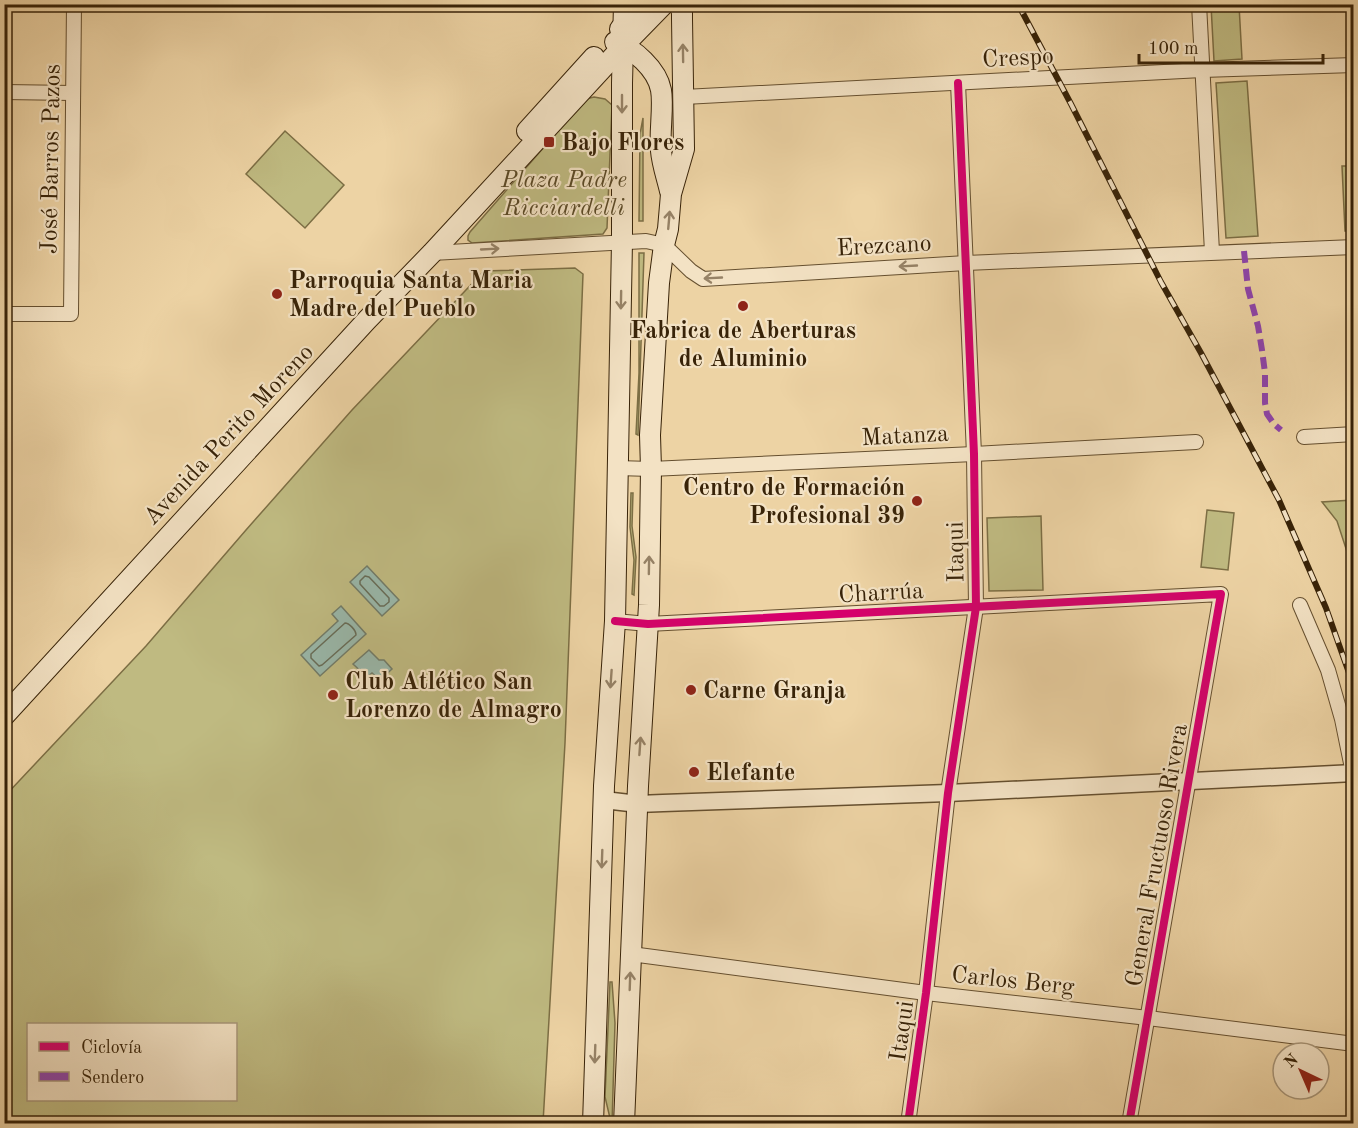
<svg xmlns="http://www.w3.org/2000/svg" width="1358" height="1128" font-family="'Old Standard TT',serif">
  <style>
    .green { fill: #bfba81; stroke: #7c6e44; stroke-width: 1.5; fill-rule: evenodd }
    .water { fill: #99b7a9; stroke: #727c69; stroke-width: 1.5 }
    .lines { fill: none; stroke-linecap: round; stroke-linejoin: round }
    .shore { stroke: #686d58; stroke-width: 1.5 }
    .minor-casing { stroke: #654f2f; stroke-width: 16 }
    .tertiary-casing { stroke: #654f2f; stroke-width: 19 }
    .secondary-casing { stroke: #382308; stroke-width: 22 }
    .minor { stroke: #f3e2c4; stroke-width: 14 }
    .tertiary { stroke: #f3e2c4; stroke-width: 16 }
    .secondary { stroke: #f3e2c4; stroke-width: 20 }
    .rail-casing { stroke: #382308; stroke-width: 6 }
    .rail { stroke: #f3e2c4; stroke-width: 4; stroke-dasharray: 11; stroke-linecap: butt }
    .quiet { stroke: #8e44ad; stroke-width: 6; stroke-dasharray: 12 6; stroke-linecap: butt }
    .cycleway-casing { stroke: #f3e2c4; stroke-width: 11 }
    .cycleway { stroke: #d6006c; stroke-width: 8 }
    .oneway { stroke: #968266 }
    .poi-dot { fill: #8f2418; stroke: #f3e2c4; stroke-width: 2 }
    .labels { text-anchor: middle; stroke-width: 4.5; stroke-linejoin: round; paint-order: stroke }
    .street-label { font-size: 24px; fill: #382308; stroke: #f3e2c4 }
    .poi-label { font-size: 24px; font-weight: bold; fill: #382308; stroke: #f3e2c4; text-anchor: start }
    .park-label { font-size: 24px; font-style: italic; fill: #5a4926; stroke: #f3e2c4 }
  </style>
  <rect width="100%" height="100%" fill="#edd3a4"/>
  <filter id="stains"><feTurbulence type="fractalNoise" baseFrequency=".00333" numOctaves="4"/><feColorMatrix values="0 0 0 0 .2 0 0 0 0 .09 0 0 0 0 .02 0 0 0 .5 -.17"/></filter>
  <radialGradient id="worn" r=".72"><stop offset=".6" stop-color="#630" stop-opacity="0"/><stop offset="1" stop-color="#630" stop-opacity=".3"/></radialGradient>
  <g class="green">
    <path d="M1211,5H1239L1242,59L1214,61Z"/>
    <path d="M1247,81L1258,236L1226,238L1216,83Z"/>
    <path d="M594,97L605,99L612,105L607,228L603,234L472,243L468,240V236L470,232L586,99Z"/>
    <path d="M643,118V221H639L640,134Z"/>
    <path d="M285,131L344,185L305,228L246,174Z"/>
    <path d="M1342,166H1353V231H1345Z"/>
    <path d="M639,253H644L638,435L636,434L639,373Z"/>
    <path d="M575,268L583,274L565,743L543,1123H5L4,797L146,646L246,530L352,410L484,271ZM28,1024H236V1100H28Z"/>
    <path d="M631,493H633L632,526L636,557L634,595L632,594L634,560L630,527Z"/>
    <path d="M1353,500H1354L1353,570L1337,521L1322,502Z"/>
    <path d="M1207,510L1234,513L1228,570L1201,567Z"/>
    <path d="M1041,516L1043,590L989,591L987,518Z"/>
    <path d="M610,982H612L615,1023L612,1124L610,1123V1118L605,1097Z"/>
  </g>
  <g class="water">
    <path d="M367,566L399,600L382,616L350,582Z"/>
    <path d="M341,606L366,634L320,676L301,655L338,621L332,614Z"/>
    <path d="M369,650L379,660H384L392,669L380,680L372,673L367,677L353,664Z"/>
  </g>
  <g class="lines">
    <g class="shore">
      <path d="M365,576L369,577L389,598V602L384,606H380L360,584V581Z"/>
      <path d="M345,623C349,623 356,630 356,635L322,665L319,666L311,658V654Z"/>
    </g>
    <defs>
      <g id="minor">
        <path d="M1199,4L1212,252"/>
        <path d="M4,92L73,93"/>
        <path d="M684,97L1202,70L1354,65"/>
        <path d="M432,253L646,241L664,245L691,271L703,279L966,263L1354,247"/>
        <path d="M4,314H71L74,4"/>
        <path d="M1304,437L1354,434"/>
        <path d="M617,468L651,469L974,454L1196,442"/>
        <path d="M1300,605L1328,670L1342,719L1354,778"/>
        <path d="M615,621L648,624L1221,594L1129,1124"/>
        <path d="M631,954L926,993L1148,1018L1354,1044"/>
        <path d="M908,1124L926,993L948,793L976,607L974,454L958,83"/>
        <path d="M1352,1124L1354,1118"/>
      </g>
      <path id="tertiary" d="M604,800L638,804L663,803L948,793L1354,773"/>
      <g id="secondary">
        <path d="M620,29L643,4"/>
        <path d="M615,42C634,49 657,69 661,90C664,107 659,132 661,151C662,164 667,178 670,191"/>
        <path d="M527,131L594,57"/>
        <path d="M4,716L367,320L432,253L624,45L664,4"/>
        <path d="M593,1124L604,786L615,621L622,241V83L624,4"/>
        <path d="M624,1124L638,786L649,605L651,469L650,435L659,283L664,245L668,229L671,194L684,149L682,19V12L679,4"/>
      </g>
    </defs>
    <use href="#minor" class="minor-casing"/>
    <use href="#tertiary" class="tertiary-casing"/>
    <use href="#secondary" class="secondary-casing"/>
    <use href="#minor" class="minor"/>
    <use href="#tertiary" class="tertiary"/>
    <use href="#secondary" class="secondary"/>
    <defs>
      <path id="rail" d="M1018,4L1071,104L1161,282L1201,353L1279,500L1326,608L1354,687"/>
    </defs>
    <use href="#rail" class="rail-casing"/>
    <use href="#rail" class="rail"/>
    <path class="quiet" d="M1244,251L1248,289L1258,326L1262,350L1265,373V403L1267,414L1274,424L1281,430"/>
    <defs>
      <g id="cycleway">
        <path d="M615,621L648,624L1221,594L1129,1124"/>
        <path d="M908,1124L926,993L948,793L976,607L974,454L958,83"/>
      </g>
    </defs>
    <use href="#cycleway" class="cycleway-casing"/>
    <use href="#cycleway" class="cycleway"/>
  </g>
  <defs><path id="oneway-shaft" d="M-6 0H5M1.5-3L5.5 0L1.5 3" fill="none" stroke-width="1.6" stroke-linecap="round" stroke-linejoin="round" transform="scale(1.5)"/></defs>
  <g class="oneway">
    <use href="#oneway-shaft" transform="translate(683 53) rotate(-91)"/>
    <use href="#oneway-shaft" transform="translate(622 104) rotate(90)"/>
    <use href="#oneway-shaft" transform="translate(669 220) rotate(-85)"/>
    <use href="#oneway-shaft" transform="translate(490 249) rotate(-3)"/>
    <use href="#oneway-shaft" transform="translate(908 266) rotate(177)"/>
    <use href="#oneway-shaft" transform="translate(713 278) rotate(177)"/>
    <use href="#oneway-shaft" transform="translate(621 300) rotate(91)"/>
    <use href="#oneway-shaft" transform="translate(649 565) rotate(-89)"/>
    <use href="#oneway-shaft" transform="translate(611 679) rotate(94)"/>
    <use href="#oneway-shaft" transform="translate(640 746) rotate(-86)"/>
    <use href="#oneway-shaft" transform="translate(602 859) rotate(92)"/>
    <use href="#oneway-shaft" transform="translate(630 981) rotate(-88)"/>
    <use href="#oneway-shaft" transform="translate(595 1054) rotate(92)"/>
  </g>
  <g class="poi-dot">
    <rect x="543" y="136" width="12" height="12" rx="3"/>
    <circle cx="277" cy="294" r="6"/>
    <circle cx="743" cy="306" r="6"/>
    <circle cx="917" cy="501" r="6"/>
    <circle cx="691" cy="690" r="6"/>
    <circle cx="333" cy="695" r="6"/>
    <circle cx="694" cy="772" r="6"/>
  </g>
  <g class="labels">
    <g class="street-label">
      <text transform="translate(1018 57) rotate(-3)" y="8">Crespo</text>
      <text transform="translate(50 159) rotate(-89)" y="8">José Barros Pazos</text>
      <text transform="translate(884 245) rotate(-3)" y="8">Erezcano</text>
      <text transform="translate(228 434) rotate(-47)" y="8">Avenida Perito Moreno</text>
      <text transform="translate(905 435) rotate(-3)" y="8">Matanza</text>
      <text transform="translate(955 552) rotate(-91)" y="8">Itaqui</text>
      <text transform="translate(881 592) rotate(-3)" y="8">Charrúa</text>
      <text transform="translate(1156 855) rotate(-80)" y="8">General Fructuoso Rivera</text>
      <text transform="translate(1013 980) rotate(6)" y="8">Carlos Berg</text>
      <text transform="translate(901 1031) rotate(-82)" y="8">Itaqui</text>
    </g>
    <g class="poi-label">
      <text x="561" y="150">Bajo Flores</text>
      <text x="289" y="288">Parroquia Santa Maria<tspan x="289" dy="28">Madre del Pueblo</tspan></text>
      <text x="743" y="338" text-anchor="middle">Fabrica de Aberturas<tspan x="743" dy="28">de Aluminio</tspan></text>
      <text x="905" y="495" text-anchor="end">Centro de Formación<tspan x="905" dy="28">Profesional 39</tspan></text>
      <text x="345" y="689">Club Atlético San<tspan x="345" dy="28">Lorenzo de Almagro</tspan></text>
      <text x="703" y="698">Carne Granja</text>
      <text x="706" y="780">Elefante</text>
    </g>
    <g class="park-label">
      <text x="564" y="187">Plaza Padre<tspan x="564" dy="28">Ricciardelli</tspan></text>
    </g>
  </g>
  <rect width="1358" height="1128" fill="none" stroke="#edd3a4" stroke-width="24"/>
  <rect x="6" y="6" width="1346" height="1116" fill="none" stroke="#382308" stroke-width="3"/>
  <rect x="12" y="12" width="1334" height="1104" fill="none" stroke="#382308" stroke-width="1.5"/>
  <rect x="27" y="1023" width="210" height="78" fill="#f3e2c4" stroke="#a89679" stroke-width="1.5"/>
  <rect x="39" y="1042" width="30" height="9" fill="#d6006c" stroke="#a89679" stroke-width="1.5"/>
  <text x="81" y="1053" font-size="18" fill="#382308">Ciclovía</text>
  <rect x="39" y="1072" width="30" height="9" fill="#8e44ad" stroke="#a89679" stroke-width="1.5"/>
  <text x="81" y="1083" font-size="18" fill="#382308">Sendero</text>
  <g transform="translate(1301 1071) rotate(316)"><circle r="28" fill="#f3e2c4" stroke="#a89679" stroke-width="1.5"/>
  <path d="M0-4.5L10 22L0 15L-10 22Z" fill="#8f2418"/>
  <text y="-9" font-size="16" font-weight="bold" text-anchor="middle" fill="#382308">N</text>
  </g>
  <path d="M1139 54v9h184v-9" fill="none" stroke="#382308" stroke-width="3"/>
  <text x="1148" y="54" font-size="18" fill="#382308" stroke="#f3e2c4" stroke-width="4.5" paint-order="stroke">100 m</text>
  <rect width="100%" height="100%" filter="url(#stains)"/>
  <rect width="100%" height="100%" fill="url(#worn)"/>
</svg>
